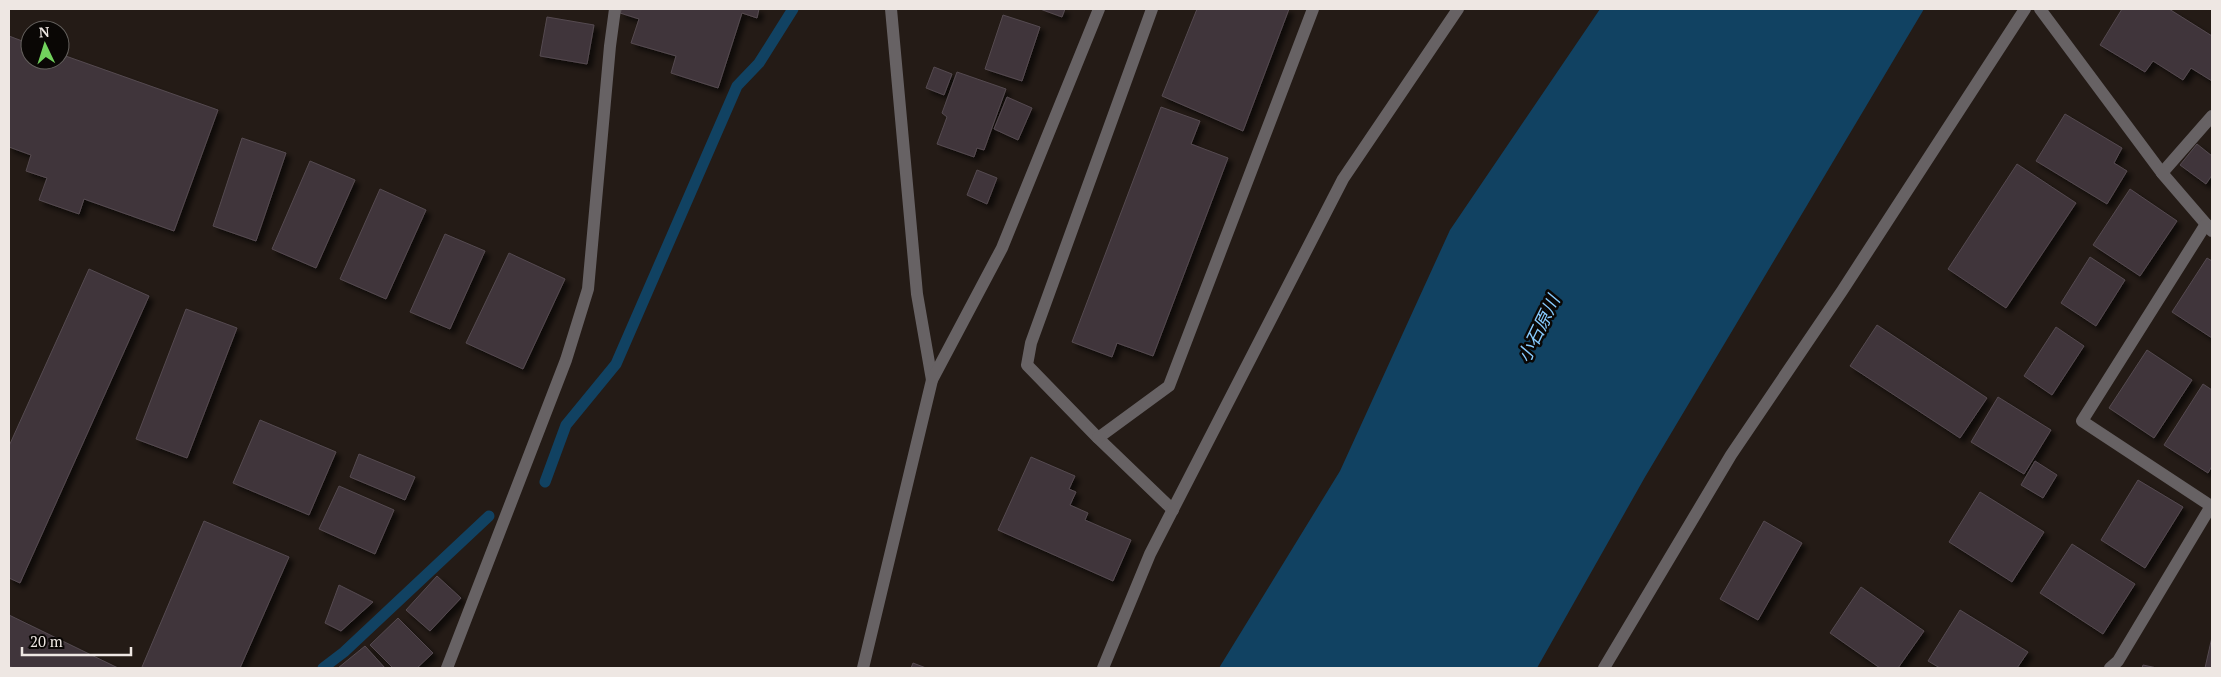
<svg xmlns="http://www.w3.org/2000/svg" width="2221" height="677" font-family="'PT Serif','Noto Sans JP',serif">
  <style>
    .water { fill: #114262 }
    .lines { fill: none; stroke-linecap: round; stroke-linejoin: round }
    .stream { stroke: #114262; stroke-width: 11 }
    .building { fill: #3f353b; stroke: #554a50; filter: url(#shadow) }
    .service { stroke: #676264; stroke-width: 12 }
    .minor { stroke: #676264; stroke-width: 12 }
    .labels { text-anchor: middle; stroke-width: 5; stroke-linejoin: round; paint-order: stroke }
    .water-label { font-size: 18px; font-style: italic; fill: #88cbfe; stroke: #0a0705 }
  </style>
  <defs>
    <filter id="shadow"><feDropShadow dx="4.5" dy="4.5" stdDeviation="2.5" flood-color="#0009"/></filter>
  </defs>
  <rect width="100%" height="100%" fill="#241b16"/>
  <path class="water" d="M1600,9H1924L1645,477L1537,668H1219L1340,471L1450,230Z"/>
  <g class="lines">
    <g class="stream">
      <path d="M545,482L566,425L616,364L737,86L759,63L793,9"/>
      <path d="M323,668L344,652L489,516"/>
    </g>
  </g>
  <g class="building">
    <path d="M622,9H759L757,18L742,13L718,88L671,73L676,56L631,43L639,19L620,13Z"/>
    <path d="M1040,9H1065L1062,17Z"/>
    <path d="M1197,9H1289L1243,131L1162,96Z"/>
    <path d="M2122,9H2169L2212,36V81L2191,68L2183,80L2153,61L2145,72L2100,45Z"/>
    <path d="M1003,15L1040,27L1022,81L985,69Z"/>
    <path d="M547,17L594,25L587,64L540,56Z"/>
    <path d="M9,36L30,44V60H60V54L218,110L174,231L84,199L79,214L39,200L47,178L26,171L31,155L9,147Z"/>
    <path d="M934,67L952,74L944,95L926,88Z"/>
    <path d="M957,72L1006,89L984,150L977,148L974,157L937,144L947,117L942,113Z"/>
    <path d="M1007,97L1032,108L1018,140L994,129Z"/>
    <path d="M1161,107L1200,121L1191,144L1228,158L1153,356L1117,343L1112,357L1072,342Z"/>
    <path d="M2065,114L2122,148L2114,163L2127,171L2107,204L2036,161Z"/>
    <path d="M242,138L286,153L256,241L213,226Z"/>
    <path d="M2197,144L2212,156V175L2206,184L2180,165Z"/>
    <path d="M310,161L355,180L316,268L272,249Z"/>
    <path d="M2017,164L2076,203L2006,308L1948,269Z"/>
    <path d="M977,170L997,178L987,204L967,195Z"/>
    <path d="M380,189L426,210L386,299L340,279Z"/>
    <path d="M2130,189L2177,221L2140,276L2093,245Z"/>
    <path d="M445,234L485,251L450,329L410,312Z"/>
    <path d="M509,253L565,279L523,369L466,343Z"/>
    <path d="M2090,257L2125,280L2096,326L2061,303Z"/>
    <path d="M2207,258L2212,261V338L2172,312Z"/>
    <path d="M89,269L149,296L20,583L9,578V446Z"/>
    <path d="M186,309L237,328L187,458L136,439Z"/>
    <path d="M1877,325L1987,398L1960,438L1850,366Z"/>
    <path d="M2056,327L2084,346L2052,395L2024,376Z"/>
    <path d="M2147,350L2192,380L2154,438L2109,408Z"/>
    <path d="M2203,384L2212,390V466L2208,473L2164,445Z"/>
    <path d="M1998,397L2051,430L2024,474L1971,442Z"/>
    <path d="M260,420L336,452L309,515L233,483Z"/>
    <path d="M359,454L415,477L405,500L350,477Z"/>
    <path d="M1031,457L1075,476L1069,489L1076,492L1070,505L1088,513L1085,520L1131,540L1113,581L998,530Z"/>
    <path d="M2035,461L2057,475L2043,498L2021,485Z"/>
    <path d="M2138,480L2183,507L2145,568L2101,540Z"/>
    <path d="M339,486L394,510L375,554L319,529Z"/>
    <path d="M1980,492L2044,532L2012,582L1949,542Z"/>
    <path d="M204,521L289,557L240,668H146L142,667Z"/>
    <path d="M1764,521L1802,543L1758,620L1720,599Z"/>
    <path d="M2072,544L2135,584L2103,634L2040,593Z"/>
    <path d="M437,576L461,598L430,631L406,610Z"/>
    <path d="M339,585L373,602L341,631L325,623Z"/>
    <path d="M1861,587L1924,631L1898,668H1880L1830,633Z"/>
    <path d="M1960,610L2028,652L2017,668H1940L1928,661Z"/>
    <path d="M9,615L118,668H13L9,666Z"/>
    <path d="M398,618L433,653L417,668H393L370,645Z"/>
    <path d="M2212,637V668H2205Z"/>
    <path d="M365,646L385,668H338Z"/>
    <path d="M913,663L926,668H911Z"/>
    <path d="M2143,665L2157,668H2142Z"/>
  </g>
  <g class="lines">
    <g class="service">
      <path d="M1152,9L1031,343L1027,365L1098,438L1173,510"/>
      <path d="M1098,438L1169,386L1313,9"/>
    </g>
    <g class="minor">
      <path d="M891,9L917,294L932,380"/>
      <path d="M2040,9L2162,173"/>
      <path d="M2212,116L2162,173L2212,231"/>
      <path d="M447,668L566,360L588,289L610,46L615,9"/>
      <path d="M863,668L932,380L1002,248L1099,9"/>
      <path d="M1103,668L1150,554L1343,179L1458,9"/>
      <path d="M1604,668L1731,455L1842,291L2025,9"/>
      <path d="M2110,668L2118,661L2211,506L2082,421L2206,224"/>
    </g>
  </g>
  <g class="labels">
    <g class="water-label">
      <text transform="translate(1539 329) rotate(-64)" y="6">小石原川</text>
    </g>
  </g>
  <rect width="2221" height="677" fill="none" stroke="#eee7e3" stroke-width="20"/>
  <g transform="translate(45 45) rotate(356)"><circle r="24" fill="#0a0705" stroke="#65615e"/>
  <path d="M0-4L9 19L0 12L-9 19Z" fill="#72d25d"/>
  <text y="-8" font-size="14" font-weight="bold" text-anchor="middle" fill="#eee7e3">N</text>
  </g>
  <path d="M22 647v8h109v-8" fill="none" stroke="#eee7e3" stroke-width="2.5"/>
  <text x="30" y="647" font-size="15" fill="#eee7e3" stroke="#0a0705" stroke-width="4" paint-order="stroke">20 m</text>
</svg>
